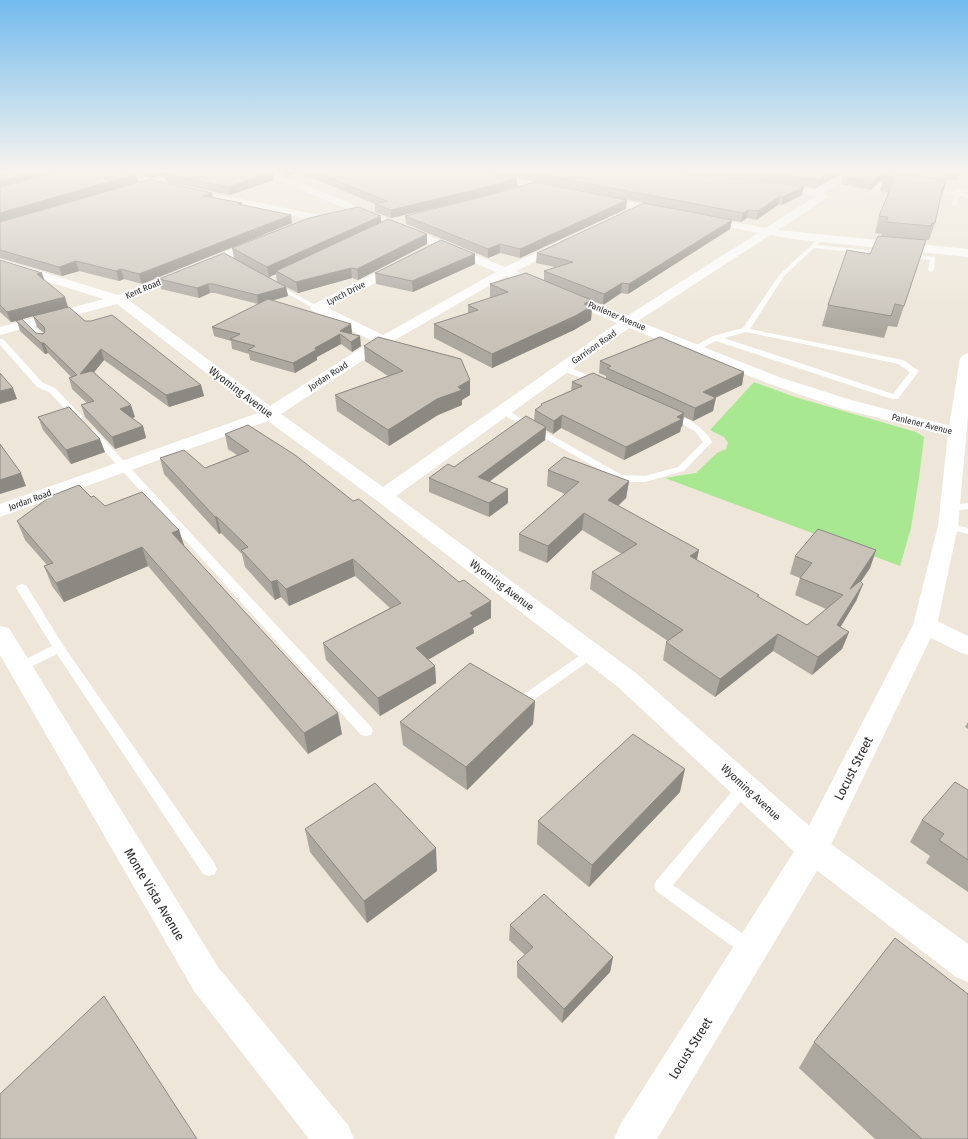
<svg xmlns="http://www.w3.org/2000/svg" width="968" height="1139" font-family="'Fira Sans Condensed',sans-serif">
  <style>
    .green { fill: #a8e891 }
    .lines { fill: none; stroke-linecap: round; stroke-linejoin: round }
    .lane { fill: #fff; fill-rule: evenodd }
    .street { fill: #fff; fill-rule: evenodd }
    .secondary { fill: #fff; fill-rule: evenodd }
    .wall { fill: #aca79f; fill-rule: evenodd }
    .shaded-wall { fill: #8c8882 }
    .building { fill: #c8c2b9; stroke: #8c8882 }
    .labels { text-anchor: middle; stroke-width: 3.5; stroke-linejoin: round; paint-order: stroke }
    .far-street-label { font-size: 9px; fill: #292929; stroke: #fff }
    .street-label { font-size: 11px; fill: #292929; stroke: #fff }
    .near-street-label { font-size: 13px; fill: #292929; stroke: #fff }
  </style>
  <rect width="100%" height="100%" fill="#ede6d9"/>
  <path class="green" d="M754,382L795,397L916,432L924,437L919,478L911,528L900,566L665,478L696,473L717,453L726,449L728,443L724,437L710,430Z"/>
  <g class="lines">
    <g class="lane">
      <path d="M893,170H897C892,178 882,193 871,193V191L886,179Z"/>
      <path d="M945,170L968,171V173L947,171Z"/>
      <path d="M956,189L968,190V192H960V193L968,194V198L959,196L958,204L955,206L952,204L954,195L927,191L929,190L955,192Z"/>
      <path d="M821,236L824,238L817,245L885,252L888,254L885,256L814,248L784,276L750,329L903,360L919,371L898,399H892L716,341L696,351H693L689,349L713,336L743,328L780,274ZM746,332L898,364L910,372L893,394L724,338Z"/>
      <path d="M906,254L935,257L934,270L931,272L928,270L930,260L904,257V255Z"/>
      <path d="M275,283L319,307L320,308L315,309L273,286L272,285Z"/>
      <path d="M24,322H30L47,339V343H41L24,326Z"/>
      <path d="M0,339H3L43,383L55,388L82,416L83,418L82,420H76L49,392L37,387L0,345Z"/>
      <path d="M561,366H567L603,382L599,384H596L561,370Z"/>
      <path d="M503,408L622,475L645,476L678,467L703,442L695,431L668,417L667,415L668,413C680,410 708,431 712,442L684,471L645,482H632L616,479L500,413L499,411Z"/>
      <path d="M92,429L95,430L371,727L373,731L371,735L366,736L361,735L89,434L88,432Z"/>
      <path d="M968,503V509L950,511L945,508L950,505Z"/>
      <path d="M948,523L968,528V534L944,528L943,526L944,524Z"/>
      <path d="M22,584L26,585L63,645L215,864L217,869L215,874L209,876L203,874L57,654L24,670L20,672L16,670L14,667L16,664L52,646L16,588L18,585Z"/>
      <path d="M592,649L596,650L598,653L596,656L528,704L523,706L518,704L516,701L518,698L588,650Z"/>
      <path d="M745,780L750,782L752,786L750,790L673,885L755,942L758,948L755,954L749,956L743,954L656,891L654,886L656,881L740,782Z"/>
    </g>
    <g class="street">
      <path d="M90,170C114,168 140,174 162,183L319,215L324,218L319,221L159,188L143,181L95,173Z"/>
      <path d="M258,170H269L505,267L560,241H568L570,243L568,245L516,271L627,316L758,233L698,221L697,219L698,217L702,216L766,228L816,196L771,188L769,186L771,184L774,183L815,190L849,170H860L824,193L828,196L827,198L778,230L968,249V257L792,239L770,235L638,321L779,377L851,400L963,429L966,433L963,437L957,438L839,408L767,383L629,328L396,496L636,673L824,839L968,944V982L956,977L802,859L618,687L376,500L268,421L0,517V504L258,413L117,304L0,335V327L104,299L0,267V259L118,295L257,239H265L267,241L265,243L129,300L270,406L372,341L312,311L310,308L312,305L398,261H406L408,264L406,267L328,308L383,335L496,272L259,172ZM506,276L617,323L383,487L281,414L388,344Z"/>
      <path d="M453,170H470L556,187L561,190L556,193L458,173Z"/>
      <path d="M598,196L666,209L671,212L666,215L594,201L593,199Z"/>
      <path d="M925,617L933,619L968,636V655L959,652L917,631L913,625L917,619Z"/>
      <path d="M0,626L9,628L218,967L348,1125L354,1139H309L194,991L0,655Z"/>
    </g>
    <g class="secondary">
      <path d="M183,170H197L195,172L129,192H123L121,190L123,188Z"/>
      <path d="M968,353V416L958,526L937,625L824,859L657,1139H614L620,1125L802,839L913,625L938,526L948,433L960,358L963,355Z"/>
    </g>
  </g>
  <g class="wall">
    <path d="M0,170L136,174L138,182L43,210L157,181L212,193L213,197L242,203V205L292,223L142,284L124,279L119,281L79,271L62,276L0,258Z"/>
    <path d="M119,170H179L152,178Z"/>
    <path d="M272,170H473L517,186L490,195L391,218L375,212V204L312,178L295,173L287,176Z"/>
    <path d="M477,170H672L802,195L782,205H778L756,220L747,218L741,222Z"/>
    <path d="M676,170H847L815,188L765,181L707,176Z"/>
    <path d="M854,170H891L889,173H893L960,170L958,180L947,179L941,197L935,223L929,240H926L897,327L888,326L884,338L822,326L828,305L870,254L881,236L882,234L875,233L879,216L889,193L880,191L883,179L870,190L841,184L843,177Z"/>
    <path d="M273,172L274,180L230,195L166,182L164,174Z"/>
    <path d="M627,200L626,209L520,258L500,253L488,258L406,224L405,216Z"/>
    <path d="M381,216V222L427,234V244L358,280L352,278L298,293L286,287L288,296L272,301L351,324L352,334L361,346L352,352L341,344L317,357V360L295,373L250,360L249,354L232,349L231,341L214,336L212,327L258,304L215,293H210L199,298L161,289L159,279L234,258L232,248ZM276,274L277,282L269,277Z"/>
    <path d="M732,220L730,229L628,294L621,293L603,305L586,298L591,300L590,306H592L591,320L574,330L492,368L434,338V324L468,313V305L492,297H490V284L544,280V271L555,267L536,263L537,253Z"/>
    <path d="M475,254V264L413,292L376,284L375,273Z"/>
    <path d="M0,260L44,280L68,307L85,321L201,385L204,396L169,407L104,360L94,372L135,417L132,418L143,426L146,438L115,449L85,417L81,405L87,403L72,389L69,378L71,377L48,353L45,354L20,331L17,321L11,322L0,312ZM33,316L37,327L44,333H36L22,319Z"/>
    <path d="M364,346L470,380V395L462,400V405L438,415L389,446L337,411L335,395L388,376L365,361Z"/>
    <path d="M600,361L744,372L742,385L715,398L713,411L693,421L684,417L682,427H681L680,432L624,460L561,428L553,434L546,430L545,440L490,481L508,503L489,517L429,492V478L454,467L534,421L535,410L541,406V404L571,391L572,382L606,379V376L599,373Z"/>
    <path d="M38,417L105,452L71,464L43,430Z"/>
    <path d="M225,434L353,501L459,582L491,601V618L473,628L474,633L428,660L435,666L436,683L380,716L326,660L323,643L390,608L355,576L289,606L281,597L275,600L245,567L242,554L221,533L219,534L164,474L160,458L205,468L237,455L228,449Z"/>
    <path d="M548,470L629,481L626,498L618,506L697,560L758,597L807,625L826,609L795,595L800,578L790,574L795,556L876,550L870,568L860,582L863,584L856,601L840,627L849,632L842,649L812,675L773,651L715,697L663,660L666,642L668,641L590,589L592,572L622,554L582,530L547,563L519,551V534L565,494L547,486Z"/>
    <path d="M91,497L105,506L179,530L184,545L342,734L308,754L148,566L64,602L52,586L44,566L47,565L25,540L17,521Z"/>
    <path d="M535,701L533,724L467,790L403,745L400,722Z"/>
    <path d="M968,722V729L965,727Z"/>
    <path d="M968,790V892L926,863L930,856L910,842L922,820Z"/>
    <path d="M680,792L589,887L537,844L538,821Z"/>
    <path d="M305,829L437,871L367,923L310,852Z"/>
    <path d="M510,925L613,957L610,972L562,1023L517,977V962L525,955L509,940Z"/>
    <path d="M814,1042L968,1139H875L799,1068Z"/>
  </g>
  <g class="shaded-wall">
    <path d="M44,170H75L0,190V181Z"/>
    <path d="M150,170H179L152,178Z"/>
    <path d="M286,170H294L295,173L287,176Z"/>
    <path d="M835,170H847L815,188L817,180Z"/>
    <path d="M887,170H891L886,176H884L883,179L870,190L873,182Z"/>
    <path d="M273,172L274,180L230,195L228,187Z"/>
    <path d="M136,174L138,182L0,222V213Z"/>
    <path d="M517,178V186L490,195L391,218V210Z"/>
    <path d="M947,180L942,195L938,201L943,186Z"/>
    <path d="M804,187L802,195L782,205L783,197Z"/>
    <path d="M212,193L213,201L203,196Z"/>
    <path d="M780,196L778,205L756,220L758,211Z"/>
    <path d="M627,200L626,209L520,258V249Z"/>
    <path d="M748,210L747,218L741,222L743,213Z"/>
    <path d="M291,215L292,223L142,284L139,274Z"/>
    <path d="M381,216V225L276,271V274L269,277L267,267Z"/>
    <path d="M732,220L730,229L628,294L629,284Z"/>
    <path d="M427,234V244L358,280L357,269Z"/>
    <path d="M500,244V253L488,258V249Z"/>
    <path d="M475,254V264L413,292L412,281Z"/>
    <path d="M76,261L79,271L62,276L59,267Z"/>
    <path d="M351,268L352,278L298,293L296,282Z"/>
    <path d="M121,269L124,279L119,281L116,271Z"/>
    <path d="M42,273L45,282L37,274Z"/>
    <path d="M622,283L621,293L603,305L604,294Z"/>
    <path d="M208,284L210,293L199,298L197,288Z"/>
    <path d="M286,287L288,296L258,304L257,295Z"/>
    <path d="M65,297L68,307L11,322L7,312Z"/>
    <path d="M591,300L590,307L592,306L591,320L574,330L492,368V354L584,304Z"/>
    <path d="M351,324L352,334L345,338L340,331Z"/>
    <path d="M340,334L341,344L317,357V360L295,373L293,363L315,348Z"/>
    <path d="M360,336L361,346L352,352L351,342Z"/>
    <path d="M41,343H44L48,353L45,354Z"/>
    <path d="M101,349L104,360L83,386L80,374Z"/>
    <path d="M744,372L742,385L700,405L703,392Z"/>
    <path d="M470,380V395L462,400V405L438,415L389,446L388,430L437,399Z"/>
    <path d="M201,385L204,396L169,407L166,395Z"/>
    <path d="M13,388L17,399L0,404V391Z"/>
    <path d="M716,398L713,411L693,421L695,408Z"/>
    <path d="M131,405L135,417L124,420L120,409Z"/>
    <path d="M684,413L682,427H681L680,432L624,460L626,447L677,417Z"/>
    <path d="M562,415L561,428L553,434L554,421Z"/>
    <path d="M143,426L146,438L115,449L112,437Z"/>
    <path d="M546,427L545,440L478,490V477Z"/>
    <path d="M100,439L105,452L71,464L66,450Z"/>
    <path d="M21,473L26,486L0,494V480Z"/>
    <path d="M629,481L626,498L606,517L608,500Z"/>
    <path d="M508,489V503L489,517V503Z"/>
    <path d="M584,513L582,530L547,563L548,546Z"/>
    <path d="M215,517H217L221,533L219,534Z"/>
    <path d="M179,530L185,549L172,533Z"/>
    <path d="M142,547L148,566L64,602L56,583Z"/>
    <path d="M699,550L695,568L690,556Z"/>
    <path d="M876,550L870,568L844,607L850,589Z"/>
    <path d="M353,559L355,576L289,606L286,589Z"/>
    <path d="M277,580L281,597L275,600L271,582Z"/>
    <path d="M863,584L856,601L831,643L837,625Z"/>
    <path d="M491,601V618L473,628L474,633L417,666L416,648L470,613Z"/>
    <path d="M849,632L842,649L812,675L818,657Z"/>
    <path d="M778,634L773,651L715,697L720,679Z"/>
    <path d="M435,666L436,683L380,716L378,698Z"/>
    <path d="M535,701L533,724L467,790L466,767Z"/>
    <path d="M338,713L342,734L308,754L304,733Z"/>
    <path d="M685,769L680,792L589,887L592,865Z"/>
    <path d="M436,848L437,871L367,923L364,901Z"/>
    <path d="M613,957L610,972L562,1023L564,1009Z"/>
  </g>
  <g class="building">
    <path d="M0,170H44L0,181Z"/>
    <path d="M63,170H111L136,174L0,213V187Z"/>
    <path d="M181,170H267L273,172L228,187L164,174Z"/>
    <path d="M310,170H473L517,178L490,186L391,210L375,204L387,201Z"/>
    <path d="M517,170H672L708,177L766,182L804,187L783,197L780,196L758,211L748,210L743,213Z"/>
    <path d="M731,170H835L817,180L767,173Z"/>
    <path d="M854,170H887L873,182L843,177Z"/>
    <path d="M895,170H960V172L950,171L946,181L947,180L893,173Z"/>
    <path d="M889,173L947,180L943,186L935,223H932L931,226L886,222L888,217L879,216L894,180H892L893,178L884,176Z"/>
    <path d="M150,179L157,181L212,193L203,196L242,203L238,204L291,215L139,274L121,269L116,271L76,261L59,267L0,250V222Z"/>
    <path d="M535,182L627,200L520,249L500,244L488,249L405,216L497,193Z"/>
    <path d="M644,203L732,220L629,284L622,283L604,294L544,271L573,262L537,253Z"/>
    <path d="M358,207L381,216L267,267L232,248L309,218Z"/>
    <path d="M388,219L427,234L357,269L351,268L296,282L276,271Z"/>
    <path d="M878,236L926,240L904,306L895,304L891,316L828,305L847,250L870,254Z"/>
    <path d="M441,240L475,254L412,281L375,273Z"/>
    <path d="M224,253L286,287L257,295L213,284H208L197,288L159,279Z"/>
    <path d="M0,260L42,273L37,274L65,297L7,312L0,305Z"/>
    <path d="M526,273L591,300L584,304L592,306L575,316L492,354L434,324L478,310L468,305L508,292L490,284Z"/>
    <path d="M268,299L351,324L340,331L360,336L351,342L340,334L315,348L316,350L293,363L248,350L255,346L230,339L240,334L212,327Z"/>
    <path d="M69,307L85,321H91L112,315L201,385L166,395L101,349L80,374L92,371L131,405L120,409L143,426L112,437L81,405L94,401L69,378L77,375L44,343H41L16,321L22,319L36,333L43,334L45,332L44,327L33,316Z"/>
    <path d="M378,337L461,359L470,380L458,387L462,390L437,399L388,430L335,395L403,371L364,346Z"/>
    <path d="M660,337L744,372L703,392L716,398L695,408L607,368L611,366L600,361Z"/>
    <path d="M0,373L13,388L0,391Z"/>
    <path d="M593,373L684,413L677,417L682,419L626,447L562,415L554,421L535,410L542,405L541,404L582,386L572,382Z"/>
    <path d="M69,407L100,439L66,450L38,417Z"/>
    <path d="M526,416L546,427L478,477L508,489L489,503L429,478L448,464L454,467Z"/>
    <path d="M248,425L295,455L353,501L359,499L459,582L464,580L491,601L470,613L473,616L416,648L435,666L378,698L323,643L401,603L353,559L286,589L277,580L271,582L241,550L248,547L217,517H215L160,458L184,450L205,468L249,451L225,434Z"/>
    <path d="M0,444L21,473L0,480Z"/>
    <path d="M564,457L629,481L608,500L699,550L690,556L759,595L757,596L807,625L843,595L800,578L812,563L795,556L818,529L876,550L850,589L860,581L863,584L837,625L849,632L818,657L778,634L720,679L666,642L683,630L592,572L637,544L584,513L548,546L519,534L579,482L548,470Z"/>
    <path d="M79,485L91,497L94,496L105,506L142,492L179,530L172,533L338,713L304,733L142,547L56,583L44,566L53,563L17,521L51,496Z"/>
    <path d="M470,663L535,701L466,767L400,722Z"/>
    <path d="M633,734L685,769L592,865L538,821Z"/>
    <path d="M955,782L968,790V860L939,840L944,834L922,820Z"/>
    <path d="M375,783L436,848L364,901L305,829Z"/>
    <path d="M544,894L613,957L564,1009L517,962L533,947L510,925Z"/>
    <path d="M895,938L968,994V1139H922L814,1042Z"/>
    <path d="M104,996L197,1139H0V1094Z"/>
  </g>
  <linearGradient id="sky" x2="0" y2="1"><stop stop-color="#73bbee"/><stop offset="0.52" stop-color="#f7f4ee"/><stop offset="1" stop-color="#f7f4ee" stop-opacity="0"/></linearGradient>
  <rect width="968" height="329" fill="url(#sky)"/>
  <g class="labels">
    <g class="far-street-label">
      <text transform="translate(143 289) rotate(-23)" y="3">Kent Road</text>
      <text transform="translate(346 293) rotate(-27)" y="3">Lynch Drive</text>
      <text transform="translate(617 316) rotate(23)" y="3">Panlener Avenue</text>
      <text transform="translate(594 347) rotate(-35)" y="3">Garrison Road</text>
      <text transform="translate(328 376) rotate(-33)" y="3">Jordan Road</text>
      <text transform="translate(922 424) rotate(14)" y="3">Panlener Avenue</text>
      <text transform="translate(30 500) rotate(-20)" y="3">Jordan Road</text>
    </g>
    <g class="street-label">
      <text transform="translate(241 392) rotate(37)" y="4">Wyoming Avenue</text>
      <text transform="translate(502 585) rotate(37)" y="4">Wyoming Avenue</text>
      <text transform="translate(751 792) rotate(43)" y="4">Wyoming Avenue</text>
    </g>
    <g class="near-street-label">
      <text transform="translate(853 768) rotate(-63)" y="5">Locust Street</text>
      <text transform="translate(155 894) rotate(59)" y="5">Monte Vista Avenue</text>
      <text transform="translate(690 1048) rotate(-58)" y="5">Locust Street</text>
    </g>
  </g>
</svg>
